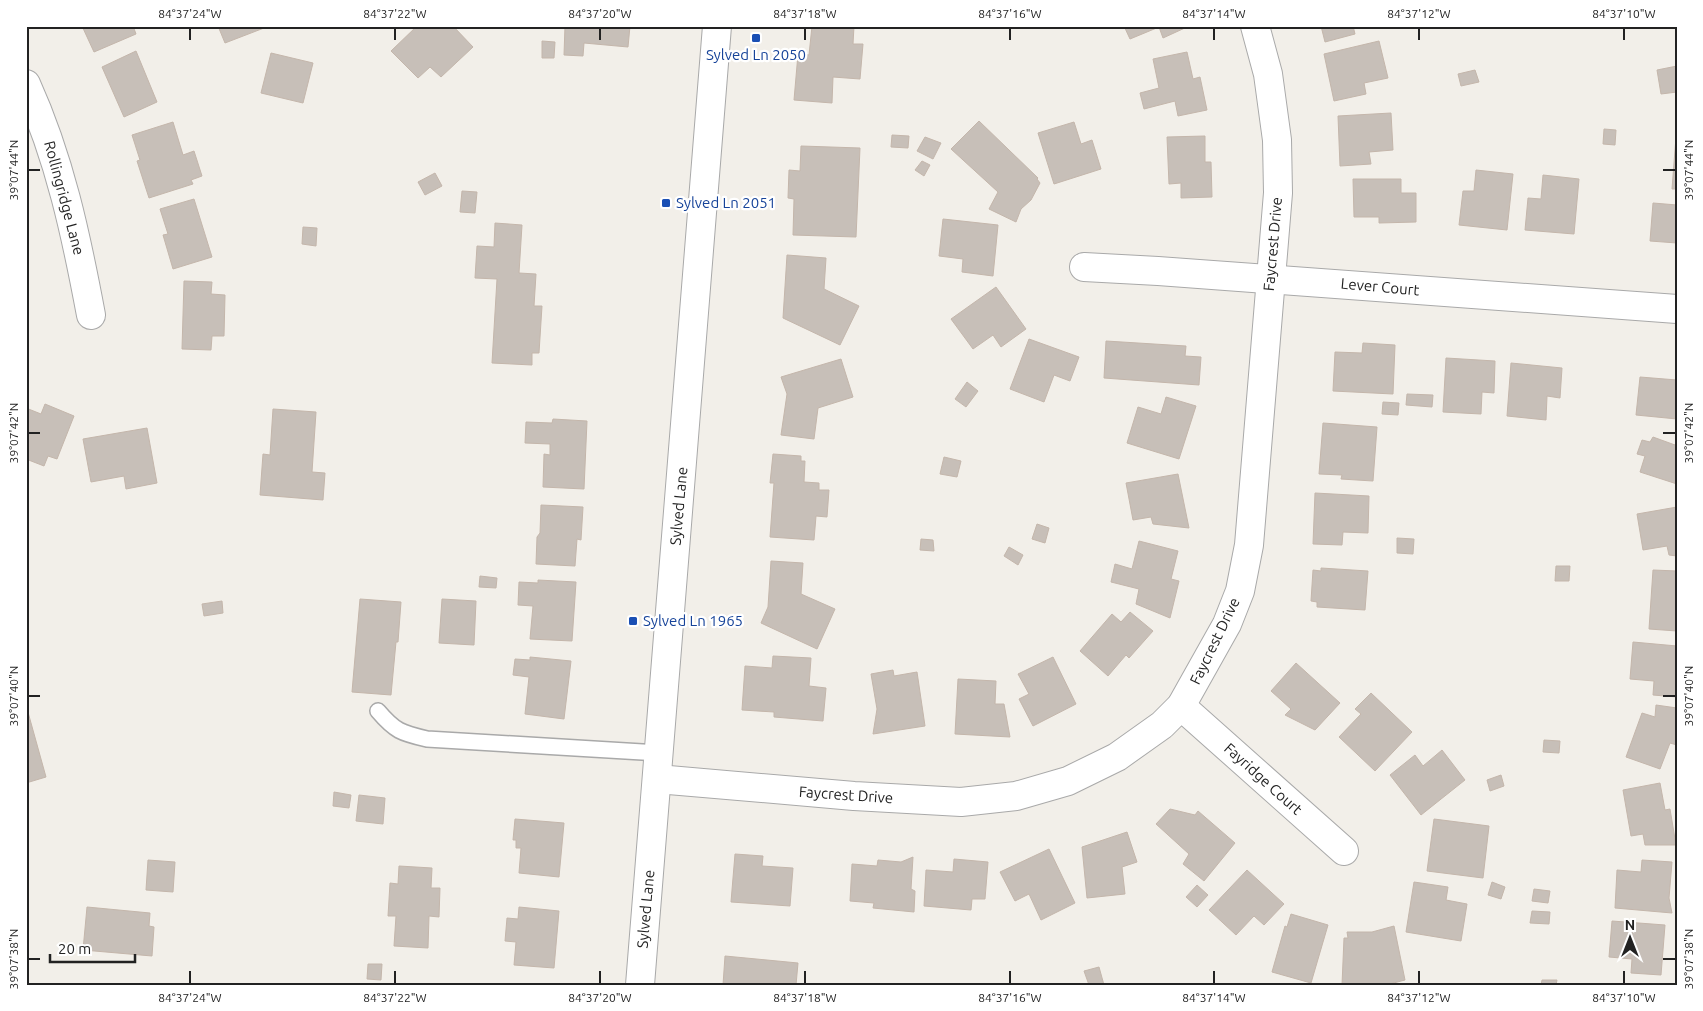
<svg xmlns="http://www.w3.org/2000/svg" width="1703" height="1011" font-family="Ubuntu,sans-serif">
  <style>
    .building { fill: #c7bfb8; stroke: #c4b6ab }
    .lines { fill: none; stroke-linecap: round; stroke-linejoin: round }
    .service-casing { stroke: #a9a9a9; stroke-width: 18 }
    .minor-casing { stroke: #a9a9a9; stroke-width: 30 }
    .service { stroke: #fff; stroke-width: 15 }
    .minor { stroke: #fff; stroke-width: 28 }
    .ticks { fill: none; stroke: #222; stroke-width: 2 }
    .transit-dot { fill: #1a4fb4; stroke: #fff; stroke-width: 2 }
    .labels { text-anchor: middle; stroke-width: 4.5; stroke-linejoin: round; paint-order: stroke }
    .transit-label { font-size: 15px; fill: #164399; stroke: #fff; text-anchor: start }
    .street-label { font-size: 15px; fill: #222; stroke: #fff }
    .neatline { fill: none; stroke: #222; stroke-width: 2 }
    .ticks-label { font-size: 12px; text-anchor: middle; fill: #222 }
  </style>
  <rect width="100%" height="100%" fill="#f2efe9"/>
  <g class="building">
    <path d="M82,26H133L136,34L94,52Z"/>
    <path d="M218,26H263L264,28L225,43Z"/>
    <path d="M417,26H453L473,47L441,77L430,67L418,78L391,51Z"/>
    <path d="M565,26H630L628,47L584,43L583,56L564,55Z"/>
    <path d="M812,26H854L853,44H863L860,79L833,77L832,103L794,100L798,54L809,55Z"/>
    <path d="M1124,26H1187V27L1163,38L1159,27L1130,39Z"/>
    <path d="M1321,26H1353L1355,34L1325,42Z"/>
    <path d="M542,41L555,42L554,58H542Z"/>
    <path d="M1379,41L1388,78L1364,83L1366,94L1334,101L1324,54Z"/>
    <path d="M136,51L157,102L124,117L102,67Z"/>
    <path d="M1187,52L1193,79L1200,77L1207,110L1178,116L1175,101L1144,109L1140,93L1159,88L1153,59Z"/>
    <path d="M271,53L313,63L303,103L261,93Z"/>
    <path d="M1677,66V92L1661,94L1657,70Z"/>
    <path d="M1475,70L1479,82L1461,86L1458,74Z"/>
    <path d="M1391,113L1393,150L1369,152L1371,164L1340,166L1338,116Z"/>
    <path d="M979,121L1038,178L1037,179L1040,183L1031,200L1021,209L1016,222L989,209L998,192L951,149Z"/>
    <path d="M173,122L183,155L194,151L202,176L191,180L193,184L149,198L137,161L140,160L132,135Z"/>
    <path d="M1074,122L1081,144L1092,140L1101,169L1054,184L1038,133Z"/>
    <path d="M1604,129L1616,130L1615,145L1603,144Z"/>
    <path d="M892,135L909,136L908,148L891,147Z"/>
    <path d="M1205,136V162H1211L1212,197L1181,198V183L1169,184L1167,137Z"/>
    <path d="M925,137L941,143L933,159L917,151Z"/>
    <path d="M1676,137H1677V189H1672Z"/>
    <path d="M801,146L860,148L856,237L793,235L794,199L788,198L789,170L800,171Z"/>
    <path d="M922,161L930,165L924,176L915,170Z"/>
    <path d="M1476,170L1513,174L1507,230L1459,225L1463,191H1474Z"/>
    <path d="M435,173L442,186L425,195L418,182Z"/>
    <path d="M1543,175L1579,179L1574,234L1525,230L1528,198L1541,199Z"/>
    <path d="M1353,179H1401V193H1416V222L1379,223V217H1354Z"/>
    <path d="M462,191L477,192L475,213L460,212Z"/>
    <path d="M194,199L212,257L173,269L163,235L168,234L160,209Z"/>
    <path d="M1653,203L1677,205V243L1650,241Z"/>
    <path d="M943,219L998,225L993,276L962,272L963,259L939,256Z"/>
    <path d="M495,223L522,225L519,273L536,274L534,306H542L539,353H532V365L492,363L497,279L475,278L477,246L494,247Z"/>
    <path d="M303,227L317,228L316,246L302,244Z"/>
    <path d="M787,255L826,258L824,289L859,306L840,345L783,318Z"/>
    <path d="M184,281L212,282L211,294L225,295L224,336H212L211,350L182,349Z"/>
    <path d="M996,287L1026,329L1001,347L993,335L973,349L951,319Z"/>
    <path d="M1029,339L1079,357L1070,381L1054,375L1044,402L1010,389Z"/>
    <path d="M1106,341L1186,346L1185,356L1201,357L1199,385L1104,378Z"/>
    <path d="M1363,343L1395,345L1393,394L1333,391L1335,352L1362,353Z"/>
    <path d="M1446,358L1495,361L1494,393L1482,392L1481,414L1443,412Z"/>
    <path d="M841,359L853,397L818,408L814,439L781,435L787,394L781,377Z"/>
    <path d="M1511,363L1562,368L1560,398L1547,396L1546,420L1507,416Z"/>
    <path d="M1640,377L1677,380V419L1636,415Z"/>
    <path d="M967,382L978,391L966,407L955,399Z"/>
    <path d="M1407,394L1433,395L1432,407L1406,405Z"/>
    <path d="M1166,397L1196,406L1179,459L1127,443L1138,407L1161,414Z"/>
    <path d="M1383,402L1399,403L1398,415L1382,414Z"/>
    <path d="M45,404L74,416L57,459L48,456L44,466L26,459V408L41,414Z"/>
    <path d="M273,409L316,412L312,472L325,473L323,500L260,495L263,454L270,455Z"/>
    <path d="M553,419L587,421L584,489L543,487L544,454L550,455V444L525,443L526,422L552,423Z"/>
    <path d="M1323,423L1377,427L1373,481L1341,479L1342,475L1319,474Z"/>
    <path d="M147,428L157,483L126,489L124,476L91,482L83,439Z"/>
    <path d="M1653,437L1675,445L1677,440V484L1640,472L1645,456L1637,454L1642,440L1650,442Z"/>
    <path d="M773,454L801,456V461H805L804,482L819,483V490H829L827,517L816,516L814,540L770,537L774,483H770Z"/>
    <path d="M944,457L961,461L957,477L940,474Z"/>
    <path d="M1178,474L1189,528L1153,524L1151,517L1133,520L1126,483Z"/>
    <path d="M1315,493L1369,496L1368,533L1343,532L1342,545L1313,544Z"/>
    <path d="M541,505L583,507L581,540L577,539L575,566L536,564L537,537L540,533Z"/>
    <path d="M1677,507V556L1669,555L1667,546L1643,550L1637,514Z"/>
    <path d="M1037,524L1049,528L1045,543L1032,539Z"/>
    <path d="M1397,538L1414,539L1413,554L1397,553Z"/>
    <path d="M921,539L933,540L934,551L920,550Z"/>
    <path d="M1139,541L1178,551L1171,579L1179,581L1170,618L1136,604L1139,589L1111,582L1115,564L1132,569Z"/>
    <path d="M1009,547L1023,555L1018,565L1004,556Z"/>
    <path d="M771,561L803,563L801,594L835,609L817,649L761,623L768,607Z"/>
    <path d="M1556,566H1570L1569,581H1555Z"/>
    <path d="M1321,568L1368,571L1365,610L1317,607V602L1311,601L1313,570L1321,571Z"/>
    <path d="M1653,570L1677,571V631L1649,629Z"/>
    <path d="M480,576L497,578L496,588L479,587Z"/>
    <path d="M538,580L576,582L572,641L530,639L533,606L518,605L519,582L538,583Z"/>
    <path d="M360,599L401,602L398,642H396L391,695L352,692Z"/>
    <path d="M442,599L476,601L474,645L439,643Z"/>
    <path d="M222,601L223,613L204,616L202,604Z"/>
    <path d="M1130,612L1153,631L1129,658L1126,655L1108,676L1080,651L1112,614L1121,622Z"/>
    <path d="M1633,642L1677,646V697L1653,695L1654,681L1630,679Z"/>
    <path d="M773,656L811,658L809,686L826,688L823,721L774,717V712L742,710L745,666L772,668Z"/>
    <path d="M530,657L571,661L564,719L525,714L529,677L513,675L515,659L530,660Z"/>
    <path d="M1053,657L1076,704L1033,726L1019,699L1029,694L1018,674Z"/>
    <path d="M1296,663L1340,703L1315,730L1285,715L1291,709L1271,691Z"/>
    <path d="M893,670L894,676L917,672L925,726L873,734L877,709L871,674Z"/>
    <path d="M958,679L996,681L995,704H1004L1010,737L955,734Z"/>
    <path d="M1371,693L1412,732L1375,771L1339,737L1361,714L1355,709Z"/>
    <path d="M26,705L46,777L26,783Z"/>
    <path d="M1656,705L1677,708V745L1670,743L1660,769L1626,757L1642,713L1655,717Z"/>
    <path d="M1544,740L1560,741L1559,753L1543,752Z"/>
    <path d="M1442,750L1465,780L1421,815L1390,775L1415,755L1423,766Z"/>
    <path d="M1501,775L1504,786L1490,791L1487,780Z"/>
    <path d="M1660,783L1665,810L1670,809L1676,845H1645L1643,834L1631,836L1623,790Z"/>
    <path d="M334,792L351,795L349,808L333,806Z"/>
    <path d="M359,795L385,798L383,824L356,821Z"/>
    <path d="M1170,809L1195,815L1198,811L1235,843L1204,881L1183,864L1189,854L1156,824Z"/>
    <path d="M515,819L564,823L559,877L519,873L521,848H516V840H513Z"/>
    <path d="M1434,819L1489,826L1483,878L1427,871Z"/>
    <path d="M1127,832L1137,862L1122,867L1125,894L1087,898L1082,847Z"/>
    <path d="M1049,849L1075,903L1041,920L1029,894L1015,901L1000,872Z"/>
    <path d="M735,854L763,856L762,866L793,868L790,906L731,902Z"/>
    <path d="M913,857L911,889L915,891L914,912L873,908L874,903L850,901L852,864L877,866L878,860L901,862Z"/>
    <path d="M954,859L988,862L985,899H972L971,910L924,906L926,870L953,872Z"/>
    <path d="M148,860L175,862L173,892L146,890Z"/>
    <path d="M1642,860L1672,862L1669,898L1672,913L1615,908L1617,870L1641,872Z"/>
    <path d="M399,866L432,868L431,888H440L439,917L429,916L428,948L394,946L396,916H388L390,883L398,884Z"/>
    <path d="M1247,870L1284,904L1264,925L1254,916L1236,935L1209,910Z"/>
    <path d="M1414,882L1448,887L1446,900L1467,904L1461,941L1406,932Z"/>
    <path d="M1492,882L1505,887L1501,899L1488,895Z"/>
    <path d="M1197,885L1208,895L1197,907L1186,897Z"/>
    <path d="M1534,889L1550,891L1548,903L1532,901Z"/>
    <path d="M87,907L150,913L149,926L154,927L152,956L83,950Z"/>
    <path d="M519,907L559,911L554,968L514,965L516,942L505,941L507,918L518,919Z"/>
    <path d="M1532,911L1550,912L1549,924L1530,923Z"/>
    <path d="M1291,914L1328,925L1311,983L1272,972L1285,926L1287,927Z"/>
    <path d="M1612,921L1665,925L1661,975L1631,973L1632,959L1609,957Z"/>
    <path d="M1394,926L1405,980L1386,985H1342L1344,938H1348L1347,932H1372Z"/>
    <path d="M725,956L798,963L796,985H723Z"/>
    <path d="M368,964H382L381,980L367,979Z"/>
    <path d="M1099,967L1104,985H1089L1084,971Z"/>
    <path d="M1542,980H1557L1556,985H1541Z"/>
  </g>
  <g class="lines">
    <defs>
      <path id="service" d="M378,711C395,731 401,733 427,739L659,753"/>
      <g id="minor">
        <path d="M26,84C60,159 76,235 91,315"/>
        <path d="M1084,267L1158,271L1677,309"/>
        <path d="M1181,706L1344,851"/>
        <path d="M657,779L854,796L961,802L1016,796L1068,781L1117,757L1162,725L1181,706L1227,624L1240,591L1249,545L1278,193L1277,140L1268,74L1255,26"/>
        <path d="M640,985L717,26"/>
      </g>
    </defs>
    <use href="#service" class="service-casing"/>
    <use href="#minor" class="minor-casing"/>
    <use href="#service" class="service"/>
    <use href="#minor" class="minor"/>
  </g>
  <path class="ticks" d="M190,28V40M395,28V40M600,28V40M805,28V40M1010,28V40M1214,28V40M1419,28V40M1624,28V40M28,170H40M1663,170H1676M28,433H40M1663,433H1676M28,696H40M1663,696H1676M28,959H40M1663,959H1676M190,971V984M395,971V984M600,971V984M805,971V984M1010,971V984M1214,971V984M1419,971V984M1624,971V984"/>
  <g class="transit-dot">
    <rect x="751" y="33" width="10" height="10" rx="2.5"/>
    <rect x="661" y="198" width="10" height="10" rx="2.5"/>
    <rect x="628" y="616" width="10" height="10" rx="2.5"/>
  </g>
  <g class="labels">
    <g class="transit-label">
      <text x="756" y="60" text-anchor="middle">Sylved Ln 2050</text>
      <text x="676" y="208">Sylved Ln 2051</text>
      <text x="643" y="626">Sylved Ln 1965</text>
    </g>
    <g class="street-label">
      <text transform="translate(64 198) rotate(75)" y="5">Rollingridge Lane</text>
      <text transform="translate(1273 244) rotate(-85)" y="5">Faycrest Drive</text>
      <text transform="translate(1380 287) rotate(5)" y="5">Lever Court</text>
      <text transform="translate(679 506) rotate(-85)" y="5">Sylved Lane</text>
      <text transform="translate(1215 641) rotate(-64)" y="5">Faycrest Drive</text>
      <text transform="translate(1263 779) rotate(42)" y="5">Fayridge Court</text>
      <text transform="translate(846 795) rotate(4)" y="5">Faycrest Drive</text>
      <text transform="translate(646 909) rotate(-85)" y="5">Sylved Lane</text>
    </g>
  </g>
  <rect width="1703" height="1011" fill="none" stroke="#ffffff" stroke-width="55"/>
  <g transform="translate(1630 938)" stroke="#ffffff" stroke-width="4" paint-order="stroke">
  <path d="M0-4L9 19L0 12L-9 19Z" fill="#222222"/>
  <text y="-8" font-size="14" font-weight="bold" text-anchor="middle" fill="#222222">N</text>
  </g>
  <path d="M50 954v8h85v-8" fill="none" stroke="#222222" stroke-width="2.5"/>
  <text x="58" y="954" font-size="15" fill="#222222" stroke="#ffffff" stroke-width="4" paint-order="stroke">20 m</text>
  <rect x="28" y="28" width="1648" height="956" class="neatline"/>
  <g class="ticks-label">
    <text x="190" y="18">84°37'24"W</text>
    <text x="395" y="18">84°37'22"W</text>
    <text x="600" y="18">84°37'20"W</text>
    <text x="805" y="18">84°37'18"W</text>
    <text x="1010" y="18">84°37'16"W</text>
    <text x="1214" y="18">84°37'14"W</text>
    <text x="1419" y="18">84°37'12"W</text>
    <text x="1624" y="18">84°37'10"W</text>
    <text transform="translate(14 170) rotate(-90)" y="4">39°07'44"N</text>
    <text transform="translate(1689 170) rotate(-90)" y="4">39°07'44"N</text>
    <text transform="translate(14 433) rotate(-90)" y="4">39°07'42"N</text>
    <text transform="translate(1689 433) rotate(-90)" y="4">39°07'42"N</text>
    <text transform="translate(14 696) rotate(-90)" y="4">39°07'40"N</text>
    <text transform="translate(1689 696) rotate(-90)" y="4">39°07'40"N</text>
    <text transform="translate(14 959) rotate(-90)" y="4">39°07'38"N</text>
    <text transform="translate(1689 959) rotate(-90)" y="4">39°07'38"N</text>
    <text x="190" y="1002">84°37'24"W</text>
    <text x="395" y="1002">84°37'22"W</text>
    <text x="600" y="1002">84°37'20"W</text>
    <text x="805" y="1002">84°37'18"W</text>
    <text x="1010" y="1002">84°37'16"W</text>
    <text x="1214" y="1002">84°37'14"W</text>
    <text x="1419" y="1002">84°37'12"W</text>
    <text x="1624" y="1002">84°37'10"W</text>
  </g>
</svg>
